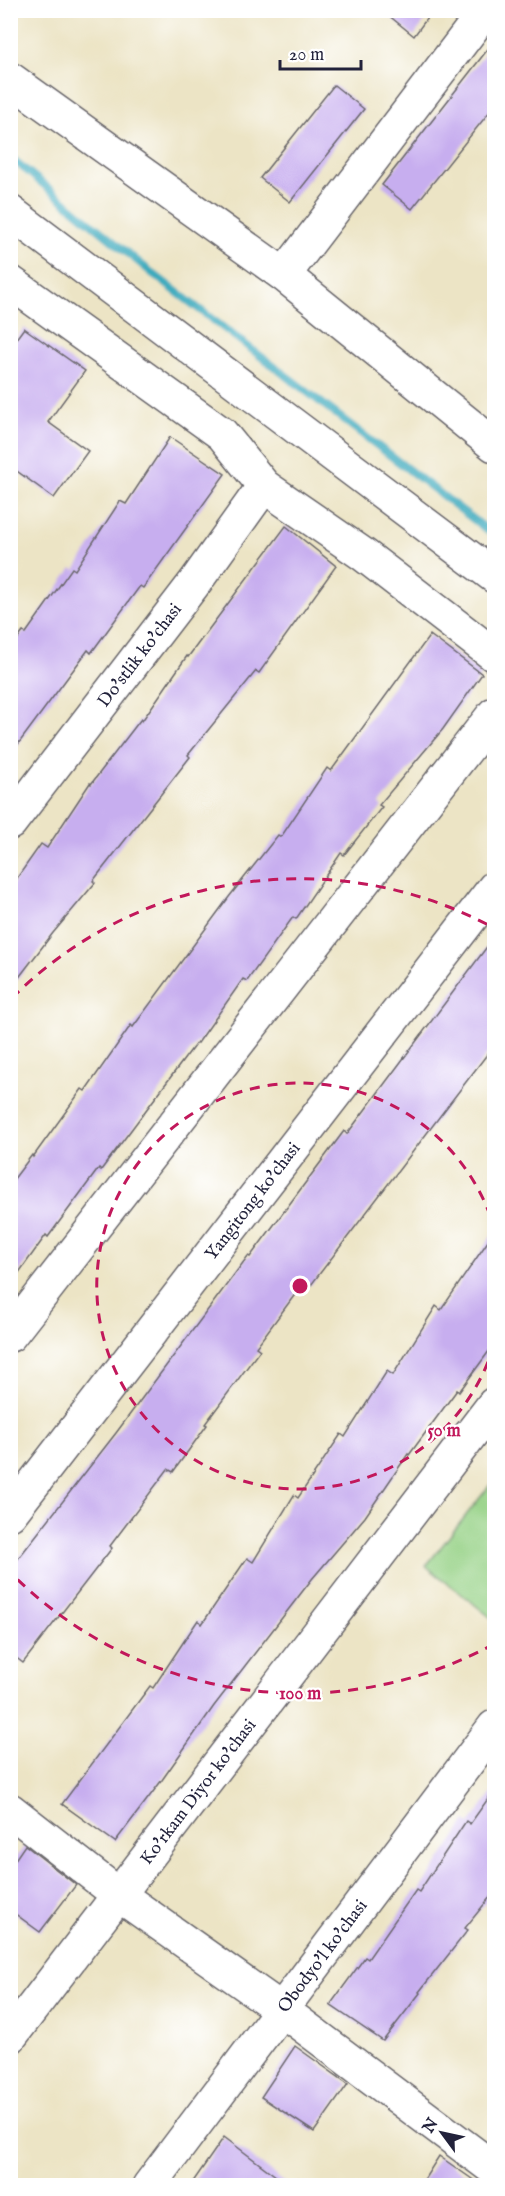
<svg xmlns="http://www.w3.org/2000/svg" width="505" height="2196" font-family="'IM FELL English',serif">
  <style>
    .green { fill: #95d185; stroke: #5c7a60; stroke-width: 1.5 }
    .lines { fill: none; stroke-linecap: round; stroke-linejoin: round }
    .stream { stroke: #3eaabd; stroke-width: 8 }
    .building { fill: #c7aeef }
    .minor-casing { stroke: #69666b; stroke-width: 36 }
    .minor { stroke: #fff; stroke-width: 33 }
    .ring { fill: none; stroke: #c2185b; stroke-width: 3; stroke-dasharray: 10 8 }
    .labels { text-anchor: middle; stroke-width: 4.5; stroke-linejoin: round; paint-order: stroke }
    .street-label { font-size: 18px; fill: #22223b; stroke: #fff }
    .centre { fill: #c2185b; stroke: #fff; stroke-width: 3 }
    .ring-label { font-size: 18px; text-anchor: middle; font-weight: bold; fill: #c2185b; stroke: #fff; stroke-width: 4.5; stroke-linejoin: round; paint-order: stroke }
  </style>
  <rect width="100%" height="100%" fill="#fff"/>
  <filter id="ink" filterUnits="userSpaceOnUse"><feTurbulence type="fractalNoise" baseFrequency=".0167" numOctaves="2"/><feDisplacementMap in="SourceGraphic" scale="12" xChannelSelector="R" yChannelSelector="G"/><feConvolveMatrix kernelMatrix="1 2 1 2 8 2 1 2 1" color-interpolation-filters="sRGB"/></filter>
  <filter id="wash" filterUnits="userSpaceOnUse"><feTurbulence type="fractalNoise" baseFrequency=".008" numOctaves="4" result="noise"/><feDisplacementMap in="SourceGraphic" scale="24" xChannelSelector="R" yChannelSelector="G"/><feGaussianBlur stdDeviation="1.35" result="paint"/><feColorMatrix in="noise" values="0 0 0 0 0 0 0 0 0 0 0 0 0 0 0 0 0 1.4 0 .05"/><feComposite in="paint" operator="in"/></filter>
  <g filter="url(#wash)">
    <rect width="100%" height="100%" fill="#ece4c5"/>
    <path class="green" d="M494,1480V1620L426,1566Z"/>
    <g class="lines">
      <path class="stream" d="M10,157L152,273L494,535"/>
    </g>
    <g id="blocks">
      <g class="building">
        <path d="M382,10H433L414,36Z"/>
        <path d="M495,40V105L412,209L382,185Z"/>
        <path d="M334,85L364,109L290,202L260,178Z"/>
        <path d="M24,328L85,371L48,422L88,451L54,498L10,466V347Z"/>
        <path d="M170,437L225,474L143,588L140,586L91,653L88,650L10,755V649L23,632L26,633L72,568L75,570L120,501L126,504Z"/>
        <path d="M286,526L336,566L259,673L256,671L188,755L190,757L93,881L95,883L53,933L10,989V888L41,844L47,848L90,783L91,784L141,719L142,721L187,656L188,657Z"/>
        <path d="M430,635L482,674L443,729L379,805L382,807L344,855L341,853L296,919L293,917L247,981L243,979L198,1043L197,1042L101,1170L99,1168L48,1237L46,1235L10,1285V1184L32,1155L33,1157L82,1089L85,1091L131,1025L133,1027L229,897L278,835L281,837L327,768L331,771Z"/>
        <path d="M495,936V1044L311,1285L305,1281L256,1347L260,1350L205,1424L207,1425L173,1472L168,1469L110,1546L112,1548L23,1663L10,1653V1569L116,1433L248,1256L250,1257L344,1131L347,1134Z"/>
        <path d="M495,1231V1343L459,1392L457,1390L409,1455L408,1454L365,1517L312,1579L214,1706L162,1780L115,1842L62,1804L150,1686L153,1688L198,1620L202,1624L247,1558L253,1562L294,1495L298,1498L341,1434L345,1437L387,1371L393,1375L436,1306L441,1310Z"/>
        <path d="M495,1789V1891L465,1928L468,1930L419,1992L420,1993L383,2041L330,2005L365,1957L368,1959L416,1890L419,1892L466,1821L470,1824Z"/>
        <path d="M25,1845L76,1885L40,1932L10,1910V1867Z"/>
        <path d="M295,2046L348,2084L314,2132L261,2097Z"/>
        <path d="M224,2137L289,2186H190Z"/>
        <path d="M439,2156L482,2186H420Z"/>
      </g>
    </g>
  </g>
  <g filter="url(#ink)">
    <use href="#blocks" fill-opacity="0" stroke="#69666b" stroke-width="1.5"/>
    <g class="lines">
      <defs>
        <g id="minor">
          <path d="M10,79L284,275L494,445"/>
          <path d="M10,212L494,576"/>
          <path d="M284,275L486,10"/>
          <path d="M10,282L222,434L264,486L364,555L494,655"/>
          <path id="s1" d="M10,823L196,581L264,486"/>
          <path d="M10,1335L494,714"/>
          <path id="s2" d="M10,1514L494,888"/>
          <path d="M10,1810L119,1895L282,2010L494,2169"/>
          <path id="s3" d="M10,2037L494,1404"/>
          <path id="s4" d="M149,2186L494,1727"/>
        </g>
      </defs>
      <use href="#minor" class="minor-casing"/>
      <use href="#minor" class="minor"/>
    </g>
  </g>
  <g class="ring">
    <path d="M494 1345A203 203 0 1 1 494 1227"/>
    <path d="M494 1644A407 407 0 0 1 12 1574M12 998A407 407 0 0 1 494 928"/>
  </g>
  <g class="labels">
    <g class="street-label">
      <text dy="6" stroke="none"><textPath href="#s1" startOffset="212">Do'stlik ko'chasi</textPath></text>
      <text dy="6" stroke="none"><textPath href="#s2" startOffset="396">Yangitong ko'chasi</textPath></text>
      <text dy="6" stroke="none"><textPath href="#s3" startOffset="309">Ko'rkam Diyor ko'chasi</textPath></text>
      <text dy="6" stroke="none"><textPath href="#s4" startOffset="288">Obodyo'l ko'chasi</textPath></text>
    </g>
  </g>
  <circle cx="300" cy="1286" r="9" class="centre"/>
  <g class="ring-label">
    <text x="444" y="1436">50 m</text>
    <text x="300" y="1699">100 m</text>
  </g>
  <rect width="505" height="2196" fill="none" stroke="#fff" stroke-width="36"/>
  <g transform="translate(442 2133) rotate(303)" stroke="#ffffff" stroke-width="4.5" paint-order="stroke">
  <path d="M0-4.5L10 22L0 15L-10 22Z" fill="#22223b"/>
  <text y="-9" font-size="16" font-weight="bold" text-anchor="middle" fill="#22223b">N</text>
  </g>
  <path d="M280 60v9h81v-9" fill="none" stroke="#22223b" stroke-width="3"/>
  <text x="289" y="60" font-size="18" fill="#22223b" stroke="#ffffff" stroke-width="4.5" paint-order="stroke">20 m</text>
</svg>
